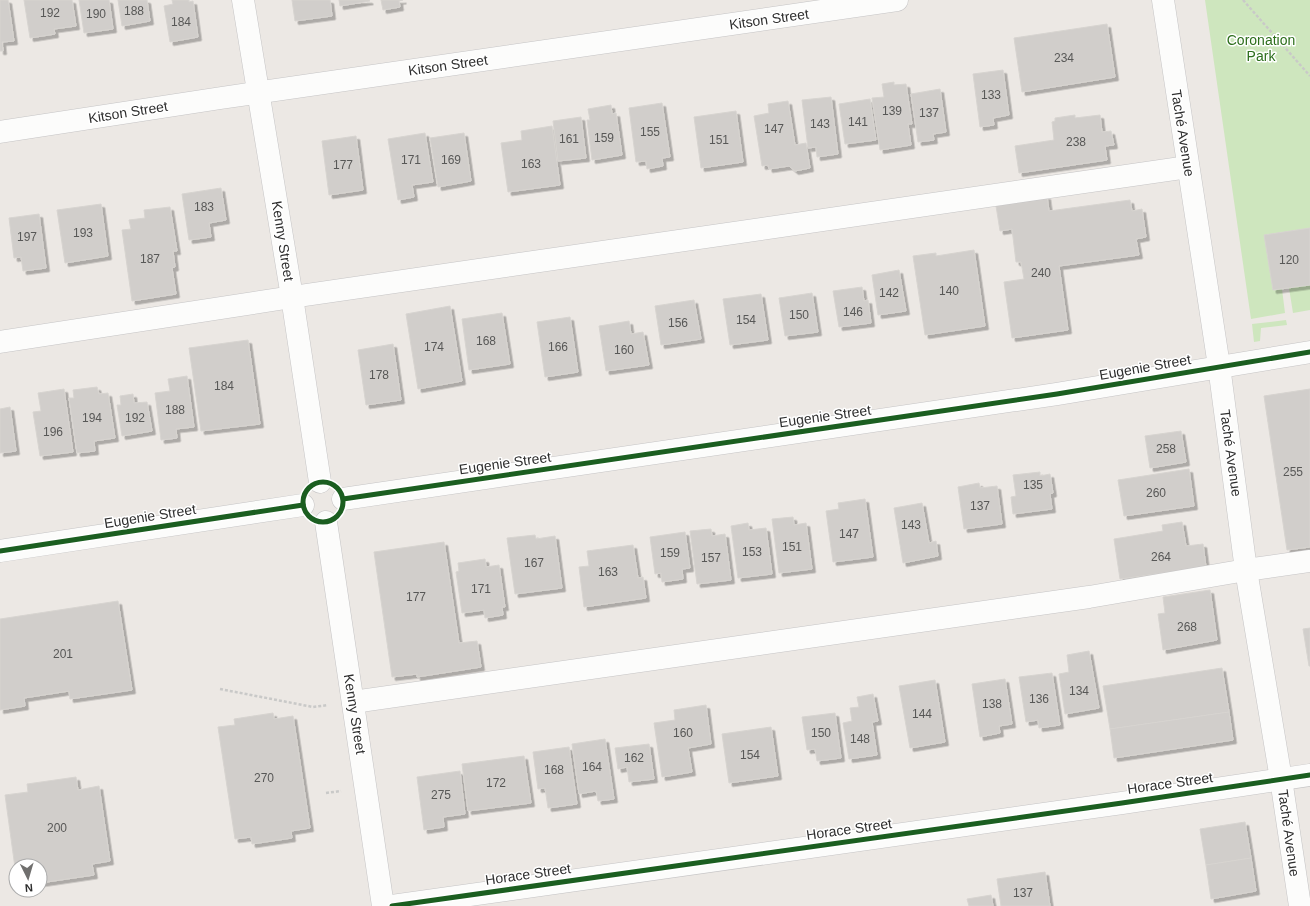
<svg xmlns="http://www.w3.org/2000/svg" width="1310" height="906" font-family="Helvetica,sans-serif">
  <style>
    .green { fill: #cee6be }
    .building { fill: #d1cecb; stroke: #d7d4d0; filter: url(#shadow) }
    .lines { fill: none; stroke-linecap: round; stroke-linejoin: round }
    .minor-casing { stroke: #c5c4c5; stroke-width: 23 }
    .path { stroke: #c9c9c8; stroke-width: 2.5; stroke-dasharray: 3 2; stroke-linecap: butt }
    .minor { stroke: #fcfcfb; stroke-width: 22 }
    .cycleway-casing { stroke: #fff; stroke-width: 8 }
    .cycleway { stroke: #1b5e20; stroke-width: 5 }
    .labels { text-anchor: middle; stroke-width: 3; stroke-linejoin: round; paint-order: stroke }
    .number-label { font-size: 12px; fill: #585857 }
    .street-label { font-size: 14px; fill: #2e2e2e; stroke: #fff }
    .park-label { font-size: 14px; fill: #2c6e1b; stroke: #fff }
  </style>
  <defs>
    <filter id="shadow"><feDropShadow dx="3.5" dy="3.5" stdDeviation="0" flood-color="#0004"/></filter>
  </defs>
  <rect width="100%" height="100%" fill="#ece8e4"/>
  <g class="green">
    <path d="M1205,0H1310V310L1293,313L1289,288L1282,289L1285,313L1251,319Z"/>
    <path d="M1286,320L1287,325L1261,328L1260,341L1254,342L1252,324Z"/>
  </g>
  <g class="building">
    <path d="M0,0H8L14,41L2,42L3,51H0Z"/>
    <path d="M24,0H72L76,26L54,29L55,34L30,38Z"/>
    <path d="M79,0H109L113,29L84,33Z"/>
    <path d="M118,0H147L150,21L122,26Z"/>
    <path d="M172,0H189V2L193,1L198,37L170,42L164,6L173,4Z"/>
    <path d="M292,0H330L332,16L295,21Z"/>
    <path d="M339,0H369L370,1L340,6Z"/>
    <path d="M381,0H403L399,1L400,7L383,10Z"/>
    <path d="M1107,24L1115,77L1022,92L1014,38Z"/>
    <path d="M1003,70L1009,115L993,118L994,125L980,127L973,74Z"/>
    <path d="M894,82V85L906,84L912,124H908L911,145L880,150L872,98L884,97L882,84Z"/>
    <path d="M940,89L946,132L933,134L934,140L918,142L911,94Z"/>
    <path d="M831,97L838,154L817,157L816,147L808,148L802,100Z"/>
    <path d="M870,99L876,140L845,144L839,104Z"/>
    <path d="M788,101L795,145L806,143L810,168L795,171L789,166L769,169L768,165L762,166L754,116L769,113L768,104Z"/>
    <path d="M662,103L670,157L662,158L663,166L647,169L646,161L636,162L629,108Z"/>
    <path d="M611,105L612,114L616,113L622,155L592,160L587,120H590L588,109Z"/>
    <path d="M736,111L743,162L701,168L694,117Z"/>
    <path d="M1075,115V118L1100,115L1102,132L1111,131L1114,145L1105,146L1107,160L1019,173L1015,146L1054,140L1052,122L1055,121V118Z"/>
    <path d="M581,117L586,158L558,161L553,121Z"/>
    <path d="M552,126L560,185L508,192L501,143L522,140L521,131Z"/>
    <path d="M425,133L433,182L412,185L414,197L398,200L388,139Z"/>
    <path d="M464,133L471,181L438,187L430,138Z"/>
    <path d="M356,136L363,190L329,195L322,141Z"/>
    <path d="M221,188L226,220L209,223L211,237L189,240L182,194Z"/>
    <path d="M1047,196L1049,211L1130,200L1132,211L1142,209L1146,237L1136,239L1139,255L1059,266L1068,330L1012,338L1004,282L1024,279L1021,262H1016L1012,229L1000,231L996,206Z"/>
    <path d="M101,204L108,256L65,263L57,210Z"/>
    <path d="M170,207L177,251H173L175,267L172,268L176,294L132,301L122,230L131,229L129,220L145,218L144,210Z"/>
    <path d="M39,214L46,268L23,271L21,257L14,258L9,218Z"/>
    <path d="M1310,228V285L1273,290L1264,235Z"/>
    <path d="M974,250L985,326L925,335L913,256L936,253V256Z"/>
    <path d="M899,270L906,311L878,315L872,275Z"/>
    <path d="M862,287L864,301L868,300L871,323L839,327L833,291Z"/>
    <path d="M812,293L818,332L785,336L779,298Z"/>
    <path d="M761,294L768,340L730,345L723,299Z"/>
    <path d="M694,300L701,339L661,345L655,306Z"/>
    <path d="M450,306L462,381L418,389L406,314Z"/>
    <path d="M502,313L510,364L469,370L462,319Z"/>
    <path d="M570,317L578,372L545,377L537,322Z"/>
    <path d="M629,321L631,334L643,332L649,365L606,371L599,326Z"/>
    <path d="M248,340L260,424L201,431L189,348Z"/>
    <path d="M393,344L401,400L366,405L358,350Z"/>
    <path d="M187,376L194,427L176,429L177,438L161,440L155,393L170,391L168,379Z"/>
    <path d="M97,387L99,394L108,393L115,438L94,441L95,451L77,453L69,398H74L73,390Z"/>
    <path d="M64,389L73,452L40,456L33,412L41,411L38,393Z"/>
    <path d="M1310,389V547L1287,550L1264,396Z"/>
    <path d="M133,394L134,403L147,402L152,431L122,436L117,405H121L120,396Z"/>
    <path d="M10,407L16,451L0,453V409Z"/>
    <path d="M1181,431L1186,462L1150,468L1145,436Z"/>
    <path d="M1189,469L1194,506L1124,516L1118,480Z"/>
    <path d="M1040,472V476L1050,474L1053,493L1050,494L1052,509L1013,514L1011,497L1016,496L1013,475Z"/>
    <path d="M979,483L980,488L997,486L1002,524L964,529L958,487Z"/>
    <path d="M865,499L873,557L833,562L826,511L839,509L838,503Z"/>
    <path d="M922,503L929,543L936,541L938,556L903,563L894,508Z"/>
    <path d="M793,517L794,525L806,523L812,569L779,573L772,519Z"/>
    <path d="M1182,522L1186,546L1203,544L1206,567L1120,579L1114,539L1163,531L1162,525Z"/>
    <path d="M748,523L749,530L766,528L772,574L738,578L731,526Z"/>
    <path d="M711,529L712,536L725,534L731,580L697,584L690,531Z"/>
    <path d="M685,532L690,568L682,569L683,579L662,582L661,573L655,574L650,537Z"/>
    <path d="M535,535L536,539L555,536L562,588L515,594L507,538Z"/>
    <path d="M444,542L459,643L477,641L481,667L417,677V674L392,677L374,552Z"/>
    <path d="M633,545L638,578L643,577L646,598L584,607L579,567L589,566L587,551Z"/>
    <path d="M485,559L486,567L499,565L505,607H502L503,615L485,618L484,610L462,613L456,572L459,571L458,563Z"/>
    <path d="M1210,590L1217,640L1163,650L1158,614L1165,613L1163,597Z"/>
    <path d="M118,601L132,690L70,699L69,691L24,698L25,706L0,710V619Z"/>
    <path d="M1310,628V666H1309L1303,629Z"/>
    <path d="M1089,651L1099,708L1065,714L1059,674L1069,672L1067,655Z"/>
    <path d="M1222,668L1229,712L1110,729L1103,686Z"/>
    <path d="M1052,673L1060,725L1039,728L1038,720L1026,722L1019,677Z"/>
    <path d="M1005,679L1012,724L999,726L1000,733L980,737L972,684Z"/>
    <path d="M935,680L945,742L910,748L899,686Z"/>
    <path d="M873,694L878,721L872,722L877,755L849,759L843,723L852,721L850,708L859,707L857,697Z"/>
    <path d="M706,705L711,744L688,748L692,772L662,777L654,723L675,720L674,710Z"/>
    <path d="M1229,712L1233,740L1114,758L1110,729Z"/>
    <path d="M273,713L274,719L293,716L310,828L291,831L292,838L252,844L251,837L235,839L218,727L235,725L234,719Z"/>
    <path d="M835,713L841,758L817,761L815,749L807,750L802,717Z"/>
    <path d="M771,727L778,776L729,783L722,734Z"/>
    <path d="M605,739L614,799L598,801L596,791L579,794L572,744Z"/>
    <path d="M649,744L654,779L629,782L627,767L618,769L615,748Z"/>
    <path d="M569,747L577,804L548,808L545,788L538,789L533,752Z"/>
    <path d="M524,756L531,803L468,811L462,764Z"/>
    <path d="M460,771L465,814L443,817L444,827L424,830L417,777Z"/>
    <path d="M76,777L78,790L99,786L110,861L92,864L94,875L40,883V866H16V875L5,795L28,792L27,784Z"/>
    <path d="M1245,822L1251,858L1206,865L1200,829Z"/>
    <path d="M1251,858L1256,891L1211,899L1206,865Z"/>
    <path d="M1045,872L1050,906H1001L997,879Z"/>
    <path d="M991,895L993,906H969L967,899Z"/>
  </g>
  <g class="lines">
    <defs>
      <g id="minor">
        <path d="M243,0L292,297L320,482"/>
        <path d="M1163,0L1219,366L1246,570L1281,779L1300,906"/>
        <path d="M0,132L221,98L897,0"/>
        <path d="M0,342L292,297L1188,167"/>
        <path d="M343,499L1057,394L1310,352"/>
        <path d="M326,522L383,906"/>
        <path d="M0,551L303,505"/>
        <path d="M353,702L1089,597L1246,570L1310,561"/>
        <path d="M392,906L1122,803L1310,775"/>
      </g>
    </defs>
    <use href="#minor" class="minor-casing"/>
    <g class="path">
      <path d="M1243,0L1310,76"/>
      <path d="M220,689L313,707L328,705"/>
      <path d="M326,793L341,791"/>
    </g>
    <use href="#minor" class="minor"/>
    <defs>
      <g id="cycleway">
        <circle cx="323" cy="502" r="20"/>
        <path d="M343,499L1057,394L1310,352"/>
        <path d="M0,551L303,505"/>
        <path d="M392,906L1122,803L1310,775"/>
      </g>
    </defs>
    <use href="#cycleway" class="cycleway-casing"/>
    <use href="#cycleway" class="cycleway"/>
  </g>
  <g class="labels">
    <g class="number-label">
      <text x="134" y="15">188</text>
      <text x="50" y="17">192</text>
      <text x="96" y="18">190</text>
      <text x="181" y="26">184</text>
      <text x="1064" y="62">234</text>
      <text x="991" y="99">133</text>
      <text x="892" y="115">139</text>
      <text x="929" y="117">137</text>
      <text x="858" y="126">141</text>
      <text x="820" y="128">143</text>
      <text x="774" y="133">147</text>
      <text x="650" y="136">155</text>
      <text x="604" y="142">159</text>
      <text x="569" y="143">161</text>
      <text x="719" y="144">151</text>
      <text x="1076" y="146">238</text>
      <text x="411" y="164">171</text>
      <text x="451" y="164">169</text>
      <text x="531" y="168">163</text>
      <text x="343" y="169">177</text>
      <text x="204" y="211">183</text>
      <text x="83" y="237">193</text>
      <text x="27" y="241">197</text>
      <text x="150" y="263">187</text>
      <text x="1289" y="264">120</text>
      <text x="1041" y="277">240</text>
      <text x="949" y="295">140</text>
      <text x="889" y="297">142</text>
      <text x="853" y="316">146</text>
      <text x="799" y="319">150</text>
      <text x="746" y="324">154</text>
      <text x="678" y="327">156</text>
      <text x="486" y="345">168</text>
      <text x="434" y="351">174</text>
      <text x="558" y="351">166</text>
      <text x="624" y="354">160</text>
      <text x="379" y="379">178</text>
      <text x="224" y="390">184</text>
      <text x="175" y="414">188</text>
      <text x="92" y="422">194</text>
      <text x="135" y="422">192</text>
      <text x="53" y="436">196</text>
      <text x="1166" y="453">258</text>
      <text x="1293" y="476">255</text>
      <text x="1033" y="489">135</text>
      <text x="1156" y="497">260</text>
      <text x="980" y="510">137</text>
      <text x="911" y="529">143</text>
      <text x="849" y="538">147</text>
      <text x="792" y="551">151</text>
      <text x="752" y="556">153</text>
      <text x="670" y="557">159</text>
      <text x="1161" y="561">264</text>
      <text x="711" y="562">157</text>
      <text x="534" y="567">167</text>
      <text x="608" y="576">163</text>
      <text x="481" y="593">171</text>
      <text x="416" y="601">177</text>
      <text x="1187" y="631">268</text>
      <text x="63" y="658">201</text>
      <text x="1079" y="695">134</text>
      <text x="1039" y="703">136</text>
      <text x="992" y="708">138</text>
      <text x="922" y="718">144</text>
      <text x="683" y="737">160</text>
      <text x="821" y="737">150</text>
      <text x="860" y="743">148</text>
      <text x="750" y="759">154</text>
      <text x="634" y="762">162</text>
      <text x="592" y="771">164</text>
      <text x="554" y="774">168</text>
      <text x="264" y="782">270</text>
      <text x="496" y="787">172</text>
      <text x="441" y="799">275</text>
      <text x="57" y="832">200</text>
      <text x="1023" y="897">137</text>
    </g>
    <g class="street-label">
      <text transform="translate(769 19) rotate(-8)" y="5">Kitson Street</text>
      <text transform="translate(448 65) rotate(-8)" y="5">Kitson Street</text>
      <text transform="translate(128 112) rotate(-9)" y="5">Kitson Street</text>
      <text transform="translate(1183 133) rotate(81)" y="5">Taché Avenue</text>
      <text transform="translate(283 241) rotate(81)" y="5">Kenny Street</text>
      <text transform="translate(1145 367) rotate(-10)" y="5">Eugenie Street</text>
      <text transform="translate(825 416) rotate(-8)" y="5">Eugenie Street</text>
      <text transform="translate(1231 453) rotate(82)" y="5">Taché Avenue</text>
      <text transform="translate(505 463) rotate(-8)" y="5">Eugenie Street</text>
      <text transform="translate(150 516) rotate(-9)" y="5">Eugenie Street</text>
      <text transform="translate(355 714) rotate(81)" y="5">Kenny Street</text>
      <text transform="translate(1170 783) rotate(-8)" y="5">Horace Street</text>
      <text transform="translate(849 829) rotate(-8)" y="5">Horace Street</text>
      <text transform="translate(1289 833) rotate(82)" y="5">Taché Avenue</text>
      <text transform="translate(528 874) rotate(-8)" y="5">Horace Street</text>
    </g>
    <g class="park-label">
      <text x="1261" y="45">Coronation<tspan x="1261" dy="16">Park</tspan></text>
    </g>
  </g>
  <g transform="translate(28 878) rotate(175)"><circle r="19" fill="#ffffff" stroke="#ababab"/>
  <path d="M0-3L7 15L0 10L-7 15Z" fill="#706f6e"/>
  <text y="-6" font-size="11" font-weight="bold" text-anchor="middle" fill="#2e2e2e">N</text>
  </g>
</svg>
